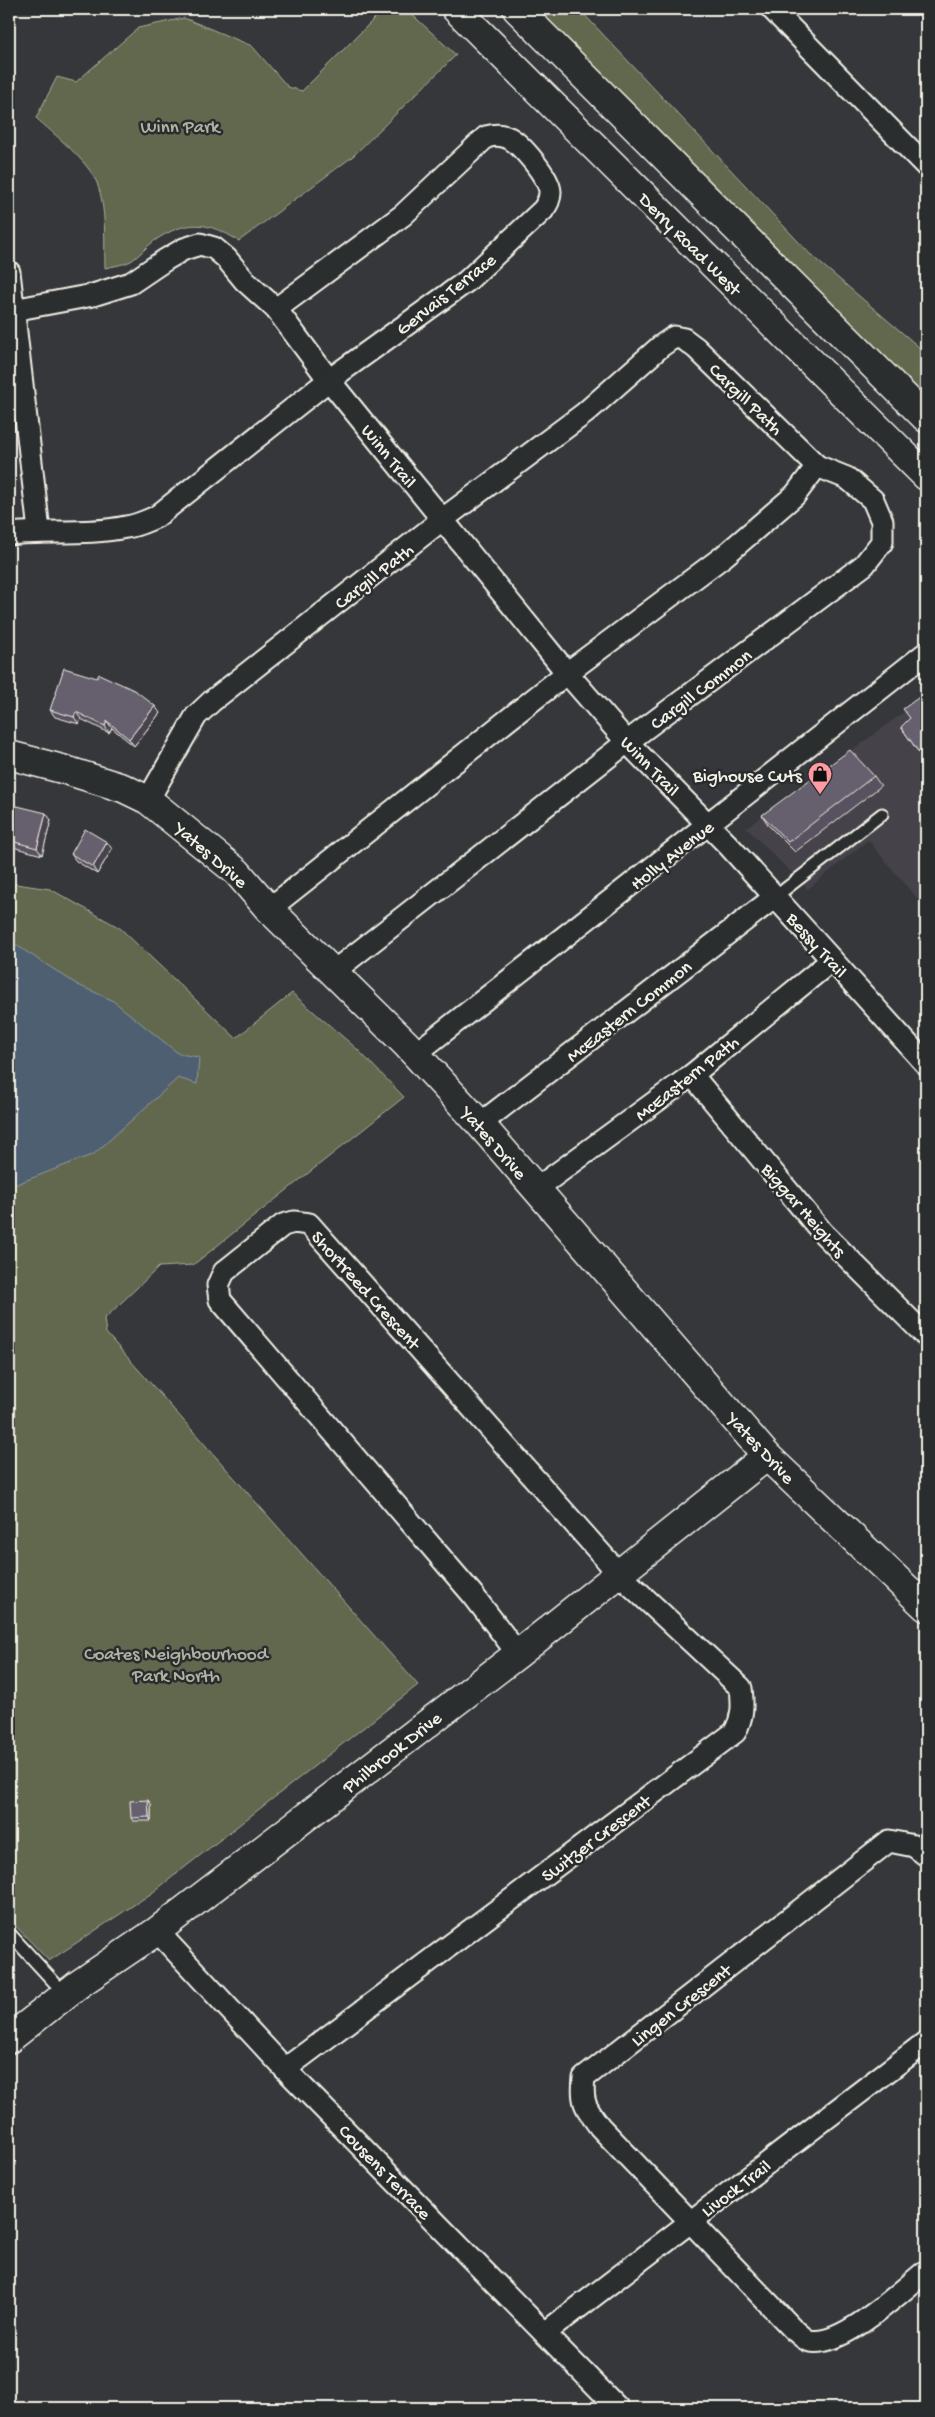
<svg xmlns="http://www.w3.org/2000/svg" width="935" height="2417" font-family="'Gochi Hand',sans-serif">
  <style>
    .built { fill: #44434a }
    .green { fill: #62684e; stroke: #abac9b }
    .water { fill: #4e5f70; stroke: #9099a0 }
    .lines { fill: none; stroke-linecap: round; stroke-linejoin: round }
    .lane-casing { stroke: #f4f1e8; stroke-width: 15 }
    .street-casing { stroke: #f4f1e8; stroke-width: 25 }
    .secondary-casing { stroke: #f4f1e8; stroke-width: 31 }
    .lane { stroke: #2a2d2e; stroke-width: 11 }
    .street { stroke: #2a2d2e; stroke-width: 21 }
    .secondary { stroke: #2a2d2e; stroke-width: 28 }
    .wall { fill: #58515f; stroke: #f4f1e8 }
    .shaded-wall { fill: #47424d; stroke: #f4f1e8 }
    .building { fill: #665e6e; stroke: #f4f1e8 }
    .labels { text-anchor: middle; stroke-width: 5; stroke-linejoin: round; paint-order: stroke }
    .park-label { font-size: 19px; fill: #b2b3a3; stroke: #2a2d2e }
    .street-label { font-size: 19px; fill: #f4f1e8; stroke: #2a2d2e }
    .poi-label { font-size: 19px; fill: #f4f1e8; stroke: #2a2d2e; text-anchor: end }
  </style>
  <rect width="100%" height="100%" fill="#36373b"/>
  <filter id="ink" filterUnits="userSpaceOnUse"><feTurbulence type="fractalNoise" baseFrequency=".02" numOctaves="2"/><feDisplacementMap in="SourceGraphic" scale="10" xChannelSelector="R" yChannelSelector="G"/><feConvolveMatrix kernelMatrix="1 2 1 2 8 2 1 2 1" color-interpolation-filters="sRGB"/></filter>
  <g filter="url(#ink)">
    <path class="built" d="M926,696V909L868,840L808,889L746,828Z"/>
    <g class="green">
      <path d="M384,9H406L456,55L352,157L239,241C207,221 187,219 154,241C146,247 139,256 131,261C123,265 113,266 105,268C104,241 107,209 97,183C89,162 53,133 36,118L57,77L76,82L138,28L184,18L252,46L288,87L302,91Z"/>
      <path d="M506,9H579L812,256L926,353V405Z"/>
      <path d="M9,883L50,889L120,928L236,1038L292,993L357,1049L404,1097L193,1265L159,1267L104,1319L106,1333L418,1685L152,1893L49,1961L9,1919Z"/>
    </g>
    <path class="water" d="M9,945H16L78,985L112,1000L179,1054L199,1057L197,1084L178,1078L94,1154L9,1187Z"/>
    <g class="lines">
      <defs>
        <g id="lane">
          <path d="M775,897L882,814"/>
          <path d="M9,1933L65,1994"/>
        </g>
        <g id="street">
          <path d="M772,9L926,166"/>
          <path d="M9,272L39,531"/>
          <path d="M13,310L93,295L131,283L165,260L184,249L200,244L214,248L226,258L245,281L276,309L329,380L567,673L627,742L730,847L926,1064"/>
          <path d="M9,534C48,530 88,535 126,527C136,526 146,521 156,517L329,380L467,281L543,210C547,204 550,200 550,192C550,178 521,144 509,138C500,134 494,135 486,137L403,215L276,309"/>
          <path d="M148,800L196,716L212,701L443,519L585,413L661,346L674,337L684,339L696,348L817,466L847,478L873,500L882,521V542L864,565L627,742L333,972"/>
          <path d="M269,909L567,673L724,556L795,495L817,466"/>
          <path d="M415,1054L926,653"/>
          <path d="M692,1075L822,1232L926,1336"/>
          <path d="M480,1124L775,897"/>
          <path d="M536,1189L692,1075L832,960"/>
          <path d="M926,1855L914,1846L889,1841L584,2078C581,2103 586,2108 600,2127L794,2330C799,2333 804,2340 810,2341C843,2347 900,2292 926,2271"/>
          <path d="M157,1931L285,2069L618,2408"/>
          <path d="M285,2069L735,1732C743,1717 743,1705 741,1688L620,1575L309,1224L294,1222L283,1225L224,1272L218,1285L220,1300L473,1595L518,1654"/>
          <path d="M545,2333L926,2042"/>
        </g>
        <g id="secondary">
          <path d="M456,9L926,476"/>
          <path d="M517,9L926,418"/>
          <path d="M9,755L62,769L123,788L148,800L237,872L269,909L406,1044L480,1124L767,1456L926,1607"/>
          <path d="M9,2039L79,1984L157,1931L518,1654L767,1456"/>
        </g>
      </defs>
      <use href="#lane" class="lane-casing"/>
      <use href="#street" class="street-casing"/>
      <use href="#secondary" class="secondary-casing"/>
      <use href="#lane" class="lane"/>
      <use href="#street" class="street"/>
      <use href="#secondary" class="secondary"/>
    </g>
    <g class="wall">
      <path d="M926,692V763L901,727L910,718Z"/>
      <path d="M50,710L160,713L134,746L112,728L109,733L81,719L79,724L55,717Z"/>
      <path d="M874,776L881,786L795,852L769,826L762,815Z"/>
      <path d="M9,804L51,820L42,855L16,848L12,843L9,842Z"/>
      <path d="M112,849L97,874L76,861L71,854Z"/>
      <path d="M148,1800L151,1804V1821H133L131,1818Z"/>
    </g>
    <g class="shaded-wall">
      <path d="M155,706L160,713L134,746L129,739Z"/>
      <path d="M76,712L81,719L79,724L74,717Z"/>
      <path d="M107,721L112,728L109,733L105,726Z"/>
      <path d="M46,813L51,820L42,855L37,848Z"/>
      <path d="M107,842L112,849L97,874L93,867Z"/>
      <path d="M148,1800L151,1804V1821L149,1817Z"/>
    </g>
    <g class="building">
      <path d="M64,668L97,678L99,674L136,691L155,706L129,739L107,721L105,726L76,712L74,717L50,710Z"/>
      <path d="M926,692V754L922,757L901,727L910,718L903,709Z"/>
      <path d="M850,750L874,776L788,842L762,815Z"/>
      <path d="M9,804L46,813L37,848L11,841L12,837L9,836Z"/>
      <path d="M85,829L107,842L93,867L71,854Z"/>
      <path d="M148,1800L149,1817L131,1818L130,1801Z"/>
    </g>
  </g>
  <defs>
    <symbol id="shop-pin" viewBox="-11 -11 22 30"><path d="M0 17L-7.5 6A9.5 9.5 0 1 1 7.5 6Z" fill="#ff9aa2" stroke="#2a2d2e"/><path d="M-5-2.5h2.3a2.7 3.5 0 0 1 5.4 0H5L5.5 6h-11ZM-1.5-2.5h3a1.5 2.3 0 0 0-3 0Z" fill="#111"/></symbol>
  </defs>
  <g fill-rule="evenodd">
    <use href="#shop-pin" x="806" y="760" width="28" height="38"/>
  </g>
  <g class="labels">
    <g class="park-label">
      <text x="180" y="132">Winn Park</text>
      <text x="176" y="1659">Coates Neighbourhood<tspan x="176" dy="22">Park North</tspan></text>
    </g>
    <g class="street-label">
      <text transform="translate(691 243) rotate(45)" y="7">Derry Road West</text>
      <text transform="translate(445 293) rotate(-38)" y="7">Gervais Terrace</text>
      <text transform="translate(747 398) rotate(44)" y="7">Cargill Path</text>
      <text transform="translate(390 455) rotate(51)" y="7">Winn Trail</text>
      <text transform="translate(373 575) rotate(-38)" y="7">Cargill Path</text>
      <text transform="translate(700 688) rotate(-37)" y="7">Cargill Common</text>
      <text transform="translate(651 765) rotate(46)" y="7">Winn Trail</text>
      <text transform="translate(212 854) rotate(41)" y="7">Yates Drive</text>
      <text transform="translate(671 854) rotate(-38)" y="7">Holly Avenue</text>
      <text transform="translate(818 944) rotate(48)" y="7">Bessy Trail</text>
      <text transform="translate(628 1010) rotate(-38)" y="7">McEastern Common</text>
      <text transform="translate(686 1077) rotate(-38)" y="7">McEastern Path</text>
      <text transform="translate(495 1142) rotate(49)" y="7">Yates Drive</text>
      <text transform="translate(805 1209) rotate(49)" y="7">Biggar Heights</text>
      <text transform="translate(367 1289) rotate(48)" y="7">Shortreed Crescent</text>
      <text transform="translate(762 1447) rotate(47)" y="7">Yates Drive</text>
      <text transform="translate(391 1751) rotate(-38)" y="7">Philbrook Drive</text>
      <text transform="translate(595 1837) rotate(-37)" y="7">Switzer Crescent</text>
      <text transform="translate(680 2004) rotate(-38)" y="7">Lingen Crescent</text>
      <text transform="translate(386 2171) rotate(46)" y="7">Cousens Terrace</text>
      <text transform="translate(735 2187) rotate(-37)" y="7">Livock Trail</text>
    </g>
    <g class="poi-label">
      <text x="802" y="781">Bighouse Cuts</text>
    </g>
  </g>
  <rect width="935" height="2417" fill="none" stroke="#2a2d2e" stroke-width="30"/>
  <rect x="15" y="15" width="905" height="2387" fill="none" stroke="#f4f1e8" stroke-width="2" filter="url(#ink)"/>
</svg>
